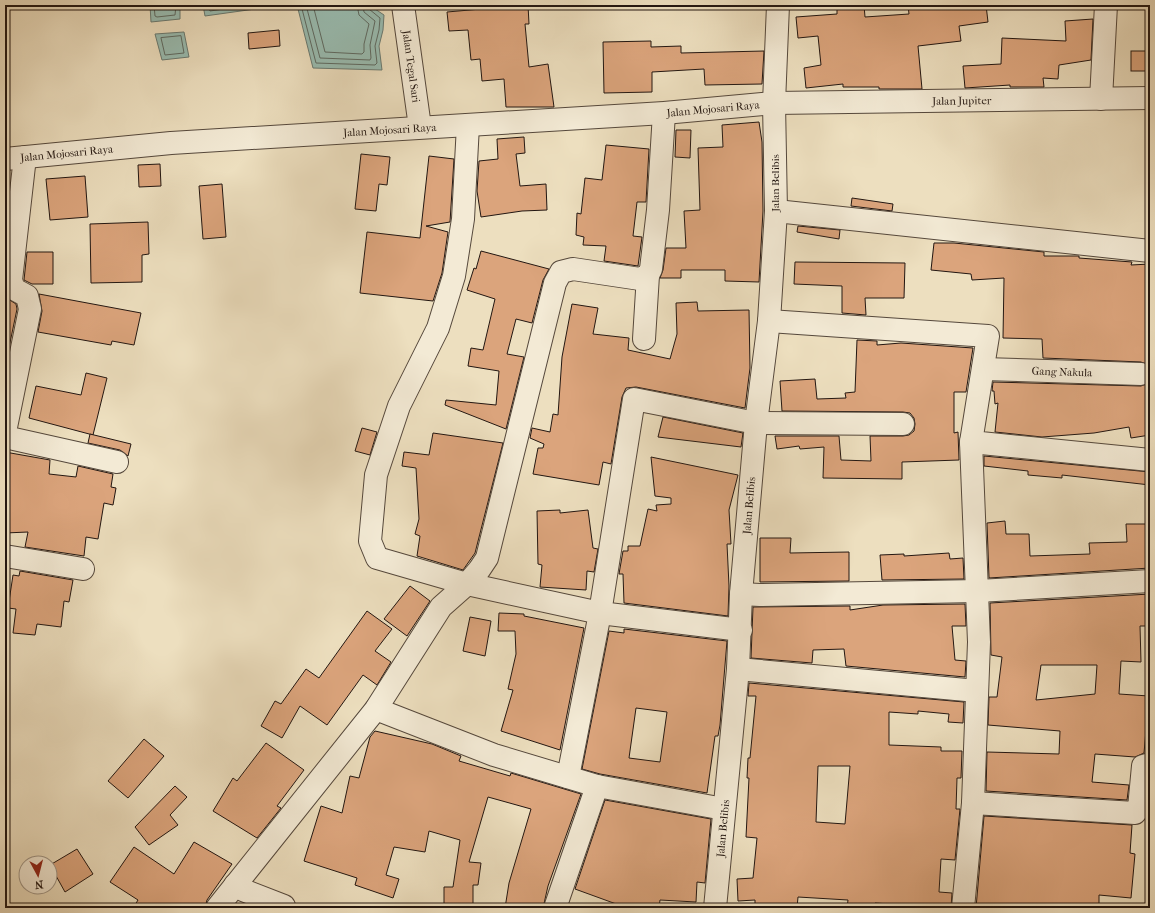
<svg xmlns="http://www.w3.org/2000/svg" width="1155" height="913" font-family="'IM FELL French Canon',serif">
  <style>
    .water { fill: #99bdb2; stroke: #697a72 }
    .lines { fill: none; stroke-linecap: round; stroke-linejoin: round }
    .shore { stroke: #5e6a62; stroke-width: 1 }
    .building { fill: #dba47c; stroke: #221611; fill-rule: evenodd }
    .minor-casing { stroke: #55483c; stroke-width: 24 }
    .minor { stroke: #f3ead5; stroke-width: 22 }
    .labels { text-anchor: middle; stroke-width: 4; stroke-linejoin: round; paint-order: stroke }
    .street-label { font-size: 11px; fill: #221611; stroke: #f3ead5 }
  </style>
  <rect width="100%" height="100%" fill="#eddfbf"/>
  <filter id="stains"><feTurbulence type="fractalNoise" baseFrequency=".005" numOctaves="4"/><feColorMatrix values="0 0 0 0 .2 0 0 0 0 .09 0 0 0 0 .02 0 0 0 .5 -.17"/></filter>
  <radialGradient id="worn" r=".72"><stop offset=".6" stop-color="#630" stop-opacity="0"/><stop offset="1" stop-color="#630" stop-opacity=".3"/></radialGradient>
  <g class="water">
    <path d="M150,5H180V19L151,22Z"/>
    <path d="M203,5H255V9L205,16Z"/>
    <path d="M297,5H369L384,15L383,30L379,46L382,70L313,68Z"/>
    <path d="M184,32L189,57L162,60L155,34Z"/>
  </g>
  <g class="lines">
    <g class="shore">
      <path d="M154,5L155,16L157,17L175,15L176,5"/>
      <path d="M207,5L210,11L251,5"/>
      <path d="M301,5L316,63L375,65L377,63L375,46L379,30L380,18L369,9L368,5"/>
      <path d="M306,5L320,58L370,60L371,58L370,45L375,21L364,12L363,5"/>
      <path d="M313,5L325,52L362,54L364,52V44L369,24L359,15L357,5"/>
      <path d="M181,36L184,53L165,55L161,38Z"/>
    </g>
  </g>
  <g class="building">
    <path d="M480,5H528L529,24H525L529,67L548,64L554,107H506L504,79L482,81L480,59L471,60L468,30L449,31L447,12L481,9Z"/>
    <path d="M837,5H864L865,17L909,14L908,5H986L988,22L959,26L961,41L918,46L922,89H879V87H843V84L806,88L804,68L821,65L818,36L798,38L796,17L837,14Z"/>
    <path d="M1093,19L1091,60L1059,65L1058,79L1043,78L1044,87H1010V85L965,88L963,66L1001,64L1002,38L1066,41L1065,21Z"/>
    <path d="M279,30L280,46L249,49L248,33Z"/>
    <path d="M651,41V47L681,46V53L764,51L762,84L705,85L704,69L652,72V92L604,93L603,42Z"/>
    <rect x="1131" y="51" width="19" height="20"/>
    <path d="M759,122L762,142L763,211L759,282L725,281V270H681V278H660L663,270L666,248H686L684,211L700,210L698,148L723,147L722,125Z"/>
    <path d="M676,130H691L690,158L675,157Z"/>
    <path d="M524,137L525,153L516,154L520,186L546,184L547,210L522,211L481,217L477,191L479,161L498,159L497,139Z"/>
    <path d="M606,145L649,149L646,202H637L633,236L642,237L638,266L604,261L606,246L583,245L584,237L576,235L577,213L581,214L585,178L602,180Z"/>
    <path d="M361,154L390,157L387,185L379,184L376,211L355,209Z"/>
    <path d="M429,156L454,159L450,222L426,226L448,232L442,273L433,301L360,293L367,232L420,238Z"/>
    <path d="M160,164L161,186L139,187L138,165Z"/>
    <path d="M85,176L88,217L50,220L46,179Z"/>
    <path d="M222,184L226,237L203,239L199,186Z"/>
    <path d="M852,198L893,204L892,211L851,206Z"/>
    <path d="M148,222L149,254L142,255V282L91,283L90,224Z"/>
    <path d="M798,226L840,230L839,239L797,232Z"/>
    <path d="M934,243H954L1044,252V256H1079V258L1132,262L1131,265L1150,264L1148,351H1150V366L1141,362L1043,358L1042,339L1003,338L1004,278L972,280L971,274L931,270Z"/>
    <path d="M481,251L549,269L543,280L532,323L516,319L507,354L524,357L506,429L445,405L446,400L496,405L499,371L468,366L471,348L483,350L495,299L467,290L474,268L476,269Z"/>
    <path d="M27,252H53V284H32L24,280Z"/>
    <path d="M795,262L905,263L904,298H865L866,315L842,313V286L794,284Z"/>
    <path d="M39,294L141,313L134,345L112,341L111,345L38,332L42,311Z"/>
    <path d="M5,297L16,304L17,309L7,357H5Z"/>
    <path d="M697,302L698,311L749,310L750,368L745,408L636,387L626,388L622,397L611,464L603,462L599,485L533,474L538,448H543L544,444L530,438L532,428L550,432L553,414L558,415L562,357L572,304L598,308L593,334L629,338L628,350L670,359L677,334L676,303Z"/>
    <path d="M857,340L877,341V345L901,343L973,348L966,392H954V433L958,432L959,460L902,462V479L823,478L824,447L800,449L799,446L777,449L775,436H839L841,460L871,461L870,436H903L909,435L914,431L915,424L914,418L910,413L903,412L782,411L780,381L815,379L817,399L846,398L845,393L855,392Z"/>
    <path d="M86,373L107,378L93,435L29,418L36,386L81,395Z"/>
    <path d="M993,382L1141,386L1150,382V408H1146L1150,435L1131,438L1129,427L1094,433L1042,437L995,432L998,403L995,404L994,391H992Z"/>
    <path d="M663,417L743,433L741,447L658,437Z"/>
    <path d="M362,428L377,432L370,455L355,451Z"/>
    <path d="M433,433L503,443L475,553L463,570L417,556L420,536L415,534L419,519L416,468L402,466L404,452L429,455Z"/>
    <path d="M90,434L131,444L128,456L120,450L88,443Z"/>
    <path d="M5,452L50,460L49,474L76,477L78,466L113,474L111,487L116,488L113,505L104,503L98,539L86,537L84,556L25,547L28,532L5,533Z"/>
    <path d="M984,456L1150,472V485L1062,475V478L1028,475V471L984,466Z"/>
    <path d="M651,457L738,475L729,510L731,544H727L729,586L728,616L624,603L623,574H619L623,551H628V546H640L648,509L657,511L656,505L671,504V498L655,496Z"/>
    <path d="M560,510V513L588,510L593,548L598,549L594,572L587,571L586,590L540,587L542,565L538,564L537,511Z"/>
    <path d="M1005,521L1006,534H1029L1030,556L1090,554L1089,543L1127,542L1126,524H1150V568L989,578L987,523Z"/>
    <path d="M760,538H791L790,553L849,552V581L760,582Z"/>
    <path d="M949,553L950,559L963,558L964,579L882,580L880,555L904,554V556Z"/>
    <path d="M20,571L73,580L69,602L64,601L61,627L37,624L35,635L13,633L16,609L8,608L13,575L19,576Z"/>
    <path d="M410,586L430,601L407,636L384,619Z"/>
    <path d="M1150,594V626H1140L1141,662L1121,661L1119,694L1149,696L1144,753L1135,757L1095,754L1092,782L1129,785L1127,800L986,791L987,752L1059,754L1060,731L988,725L989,697H997L1002,657L991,655L990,603ZM1041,665H1097L1095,694L1036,700Z"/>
    <path d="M965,604L966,626H952L955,660L966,661L965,677L846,666L844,649L813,650L812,663L751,658L753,607L850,606V610L883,605Z"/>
    <path d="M367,611L392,629L375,651L391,662L377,685L363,675L327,725L300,706L282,738L261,726L275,701L281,704L306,669L319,678Z"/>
    <path d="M499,613L524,614V616L584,628L560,750L501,731L513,690L508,689L516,654L515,631H498Z"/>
    <path d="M470,617L491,621L485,656L463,651Z"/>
    <path d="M624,629L727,641L720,725L718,736H715L707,793L600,774L582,769L609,631L624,633ZM636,708L667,712L660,762L629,758Z"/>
    <path d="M749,683L964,702L963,723L948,722L949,714L918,711V714L889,712V745L941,747V751H962L961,778H957L956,809H960L955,860L941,859L939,892L952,893L951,908L875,903L874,908H847L848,900L798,897L797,908H755V900L738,901L737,879L753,878L757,838L746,837L749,778H747L748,758H750L756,696H748ZM818,766H850L845,824L816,822Z"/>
    <path d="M375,731L432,744L461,756L459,761L510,776L511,773L581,794L548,886L543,908H505L509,883L531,809L488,797L469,862L481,863L478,885H473V908H444V887H453L460,840L429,831L425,852L394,847L386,875L399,879L393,898L355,885L357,878L304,861L321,806L342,813L350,776L359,778L370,737Z"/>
    <path d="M144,739L164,756L128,798L108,781Z"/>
    <path d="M266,743L304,770L277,806L281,808L257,838L213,811L233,778L237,781Z"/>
    <path d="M175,786L187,797L170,815L178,825L149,845L135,827Z"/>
    <path d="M605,800L711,819L705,883L697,882L696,902L660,900L659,908H617L619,905L575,889Z"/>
    <path d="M984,816L1132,825L1130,853L1135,854L1131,898L1099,895V908H976Z"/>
    <path d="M194,842L232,864L207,900L205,908H133L138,900L110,882L134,847L174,874Z"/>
    <path d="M77,849L93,874L65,892L50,865Z"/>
  </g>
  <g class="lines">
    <defs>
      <g id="minor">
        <path id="s1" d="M403,5L420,127"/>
        <path d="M1101,99L1106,5"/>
        <path d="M468,125L463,219L454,276L438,328L399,406L376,475L370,541L377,558L467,584L600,613L741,630"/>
        <path id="s2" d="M5,159L171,143L664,113L774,103L1150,98"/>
        <path d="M776,211L1150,251"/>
        <path d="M769,321L988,336L971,442L1150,460"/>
        <path d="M644,339L648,275"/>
        <path id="s3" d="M983,369L1141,374"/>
        <path d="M5,432L30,309L27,296L14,289L11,280L25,157"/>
        <path d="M5,437L117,462"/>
        <path d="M5,556L83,569"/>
        <path d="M741,594L760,595L978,591L1150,581"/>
        <path d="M738,669L977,691"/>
        <path d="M376,709L494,755L597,786L724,809"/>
        <path d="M568,777L600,613L634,399L756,423L903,424"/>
        <path d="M973,803L1135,813L1139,808L1143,766L1150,764"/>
        <path d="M235,885L243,890L284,906"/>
        <path d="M217,908L376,709L441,607L467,584L479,570L487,558L555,283L561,272L573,269L640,279L648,275L651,269L658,210L664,113"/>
        <path d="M555,908L597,786"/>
        <path id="s4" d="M715,908L738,669L741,594L756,423L769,321L776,211L774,103L778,5"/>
        <path d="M963,908L973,803L979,642L971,442"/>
      </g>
    </defs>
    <use href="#minor" class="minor-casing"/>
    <use href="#minor" class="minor"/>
  </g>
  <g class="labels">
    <g class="street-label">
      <text dy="4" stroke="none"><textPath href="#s1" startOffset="62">Jalan Tegal Sari</textPath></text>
      <text dy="4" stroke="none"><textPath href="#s2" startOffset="959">Jalan Jupiter</textPath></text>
      <text dy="4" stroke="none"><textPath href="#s2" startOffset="710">Jalan Mojosari Raya</textPath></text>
      <text dy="4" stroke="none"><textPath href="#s2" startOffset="386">Jalan Mojosari Raya</textPath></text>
      <text dy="4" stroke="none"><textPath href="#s2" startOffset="62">Jalan Mojosari Raya</textPath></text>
      <text transform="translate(775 183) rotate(-90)" y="4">Jalan Belibis</text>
      <text dy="4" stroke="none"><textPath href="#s3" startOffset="79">Gang Nakula</textPath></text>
      <text dy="4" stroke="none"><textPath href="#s4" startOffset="404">Jalan Belibis</textPath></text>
      <text dy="4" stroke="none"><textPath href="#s4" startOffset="80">Jalan Belibis</textPath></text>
    </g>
  </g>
  <rect width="1155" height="913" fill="none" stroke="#eddfbf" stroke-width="20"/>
  <rect x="6" y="6" width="1143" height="901" fill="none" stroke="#221611" stroke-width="2"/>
  <rect x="10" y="10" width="1135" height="893" fill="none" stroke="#221611"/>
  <g transform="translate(38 875) rotate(173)"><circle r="19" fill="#f3ead5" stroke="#9f9587"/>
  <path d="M0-3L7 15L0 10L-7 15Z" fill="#8f2418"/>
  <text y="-6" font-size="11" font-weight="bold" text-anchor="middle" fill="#221611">N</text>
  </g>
  <rect width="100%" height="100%" filter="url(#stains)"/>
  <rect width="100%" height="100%" fill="url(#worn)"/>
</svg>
